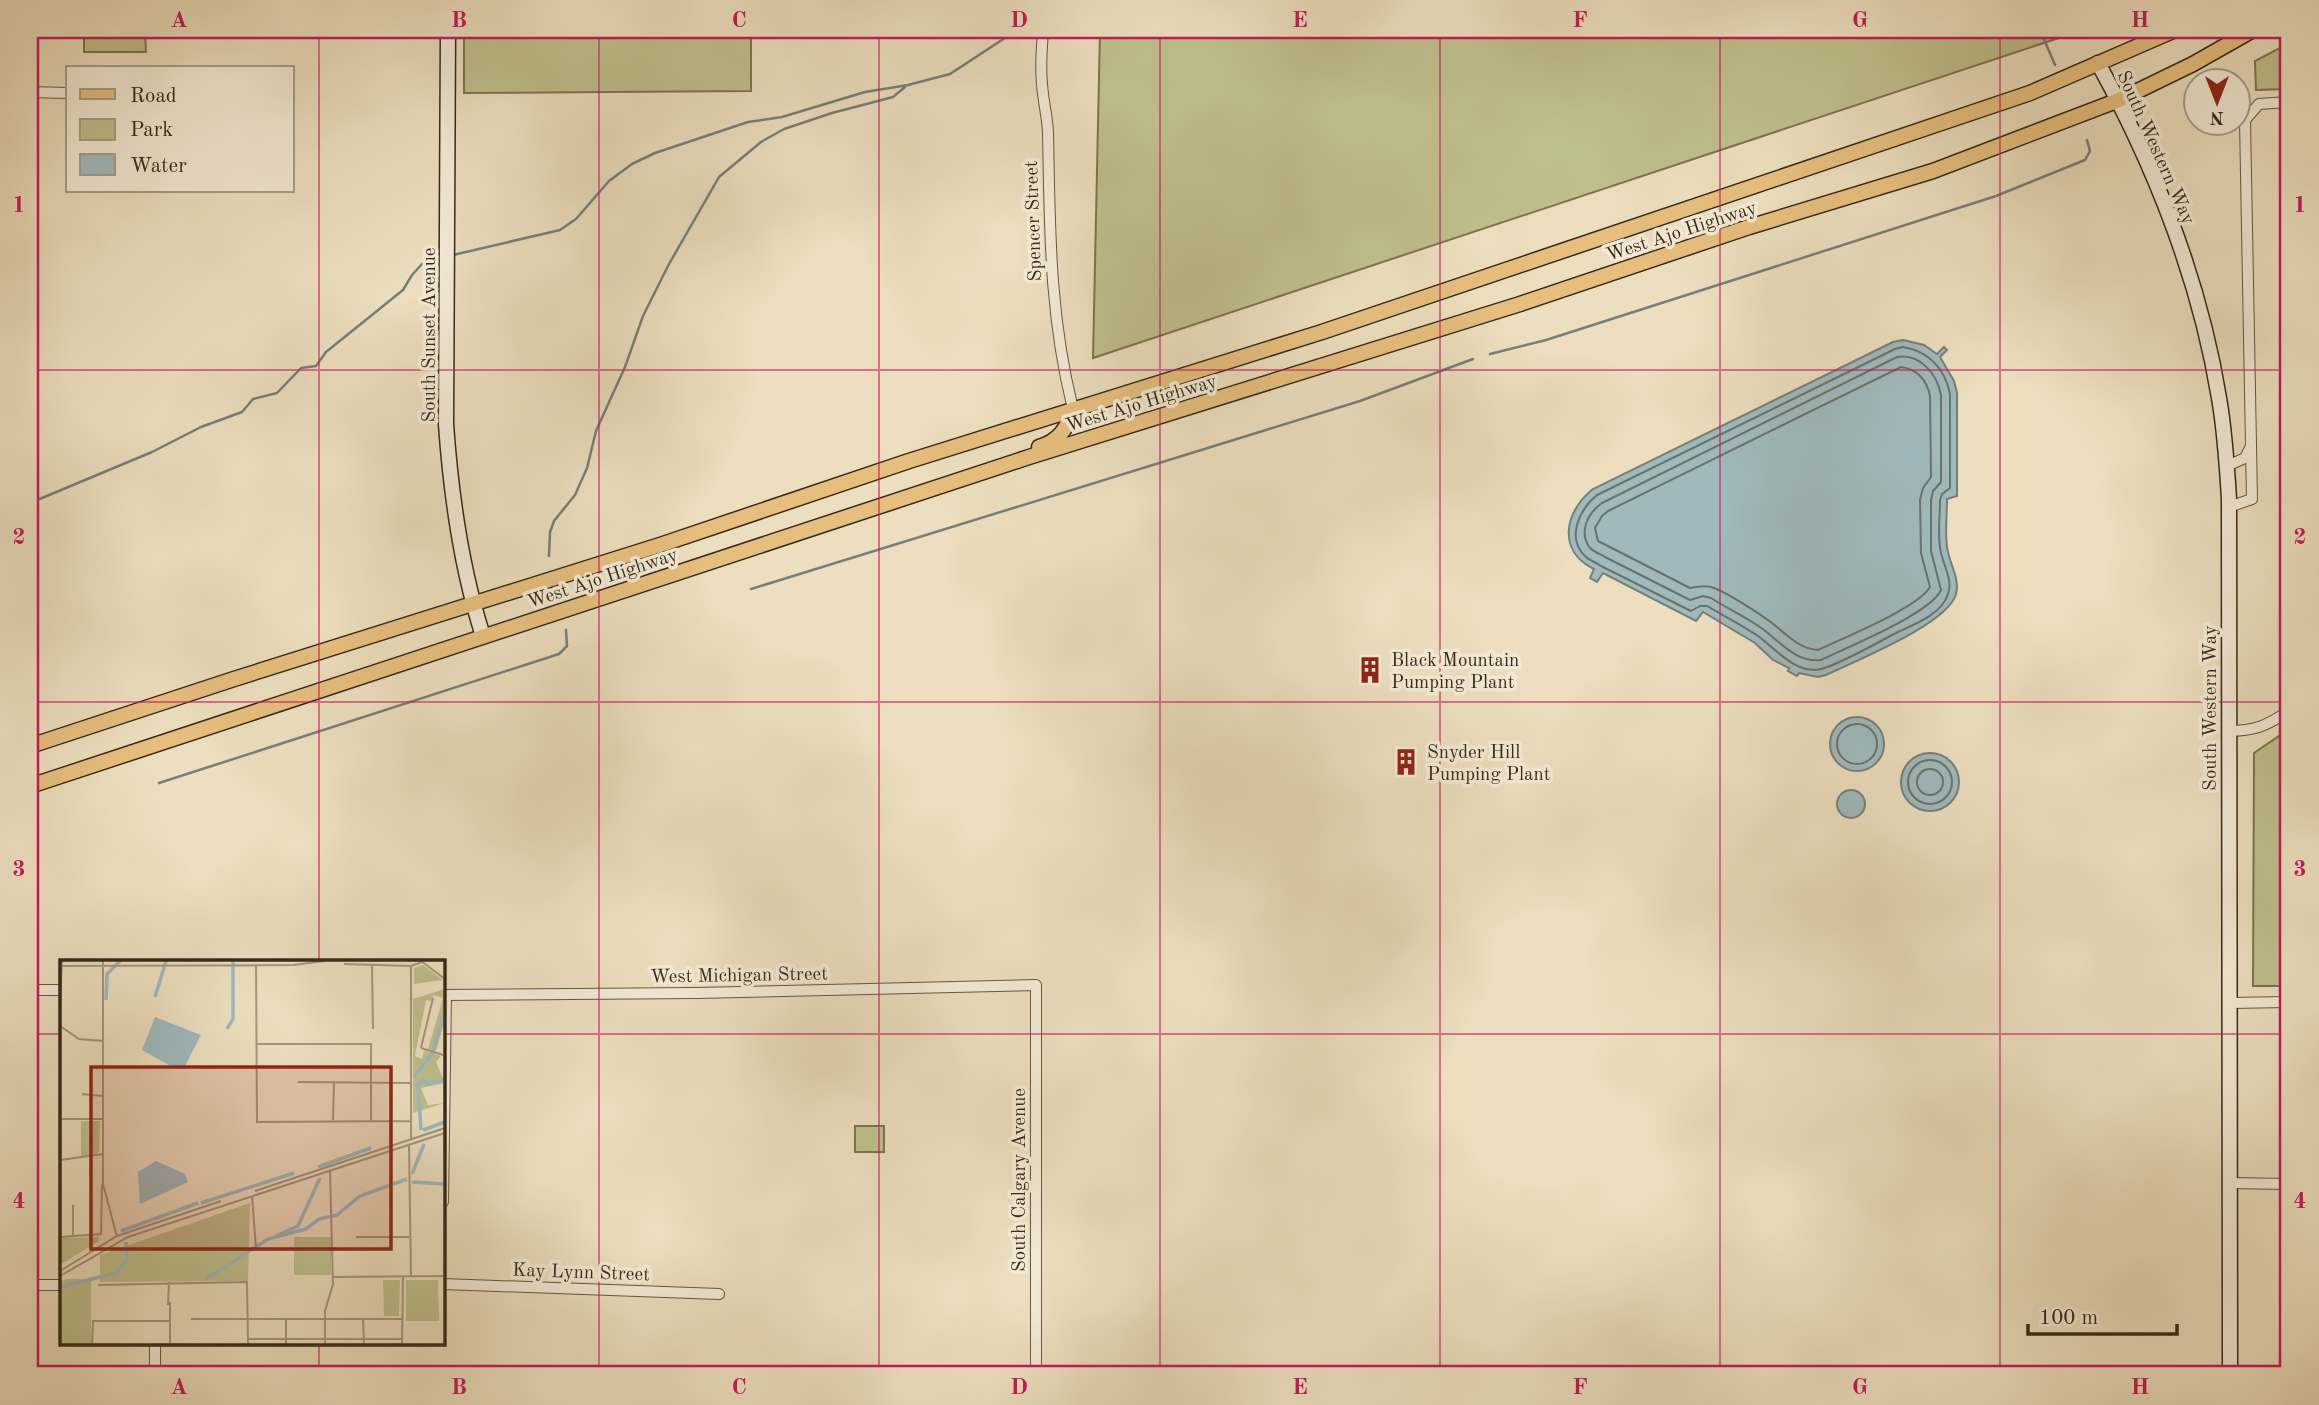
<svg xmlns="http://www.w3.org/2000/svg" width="2319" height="1405" font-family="'Old Standard TT',serif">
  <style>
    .green { fill: #bfbf8c; stroke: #7b7452; stroke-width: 2 }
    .water { fill: #9fb9bd; stroke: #75807b; stroke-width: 2 }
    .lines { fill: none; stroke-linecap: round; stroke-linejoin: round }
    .shore { stroke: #6b726b; stroke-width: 2 }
    .stream { stroke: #75807b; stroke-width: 2.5 }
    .street-casing { stroke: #645742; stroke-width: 12 }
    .secondary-casing { stroke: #372a19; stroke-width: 17 }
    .primary-casing { stroke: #372a19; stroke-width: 17 }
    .street { stroke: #f3ead5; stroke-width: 10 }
    .secondary { stroke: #f3ead5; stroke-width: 14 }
    .primary { stroke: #e6bf7f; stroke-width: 14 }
    .grid { fill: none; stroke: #c2185b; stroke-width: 2; stroke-opacity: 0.55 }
    .labels { text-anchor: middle; stroke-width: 7; stroke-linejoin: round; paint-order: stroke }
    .street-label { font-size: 19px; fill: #372a19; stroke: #f3ead5 }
    .poi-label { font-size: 19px; fill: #372a19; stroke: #f3ead5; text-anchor: start }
    .inset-river { fill: none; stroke: #9fb9bd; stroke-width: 3.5 }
    .inset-road { fill: none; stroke: #a4967c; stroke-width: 2 }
    .view { fill: #8f2418; fill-opacity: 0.15; stroke: #8f2418; stroke-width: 3.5 }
    .inset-edge { fill: none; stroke: #372a19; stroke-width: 3.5 }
    .neatline { fill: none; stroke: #c2185b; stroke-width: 2.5 }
    .grid-label { font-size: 23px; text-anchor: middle; font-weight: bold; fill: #c2185b }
  </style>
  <rect width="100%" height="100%" fill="#ecdebe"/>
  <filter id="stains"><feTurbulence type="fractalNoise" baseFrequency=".00286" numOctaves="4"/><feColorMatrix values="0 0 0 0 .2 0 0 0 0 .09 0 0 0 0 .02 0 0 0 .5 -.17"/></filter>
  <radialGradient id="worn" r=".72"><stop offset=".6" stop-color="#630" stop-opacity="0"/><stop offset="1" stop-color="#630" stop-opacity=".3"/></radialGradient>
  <g class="green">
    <path d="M84,30H145L146,52H84Z"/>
    <path d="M464,30H751V91L464,93Z"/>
    <path d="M1100,30H2083L1093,358Z"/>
    <path d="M2289,43V89L2256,90L2255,61Z"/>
    <path d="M2289,729V986H2253L2254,753Z"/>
    <rect x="855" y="1126" width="29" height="26"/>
  </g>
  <g class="water">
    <path d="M1903,340L1924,345L1937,354L1944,347L1947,350L1940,357L1954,381L1957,393V496L1947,499C1947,515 1945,531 1947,547C1949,563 1960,578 1956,594C1948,624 1855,661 1826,675L1818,677L1799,673L1797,676L1788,671L1789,668L1773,660L1755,643L1703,612L1696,621L1603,573L1597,582L1590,578L1594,569C1557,551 1564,512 1593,489L1893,342Z"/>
    <circle cx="1857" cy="744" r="27"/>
    <circle cx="1930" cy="782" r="29"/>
    <circle cx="1851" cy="804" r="14"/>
  </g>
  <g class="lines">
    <g class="shore">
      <path d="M1903,347C1929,351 1945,369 1950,394V488L1942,494L1940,500C1940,517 1937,537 1941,553C1944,566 1953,581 1948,594C1942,614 1915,624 1898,632C1878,642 1841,664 1821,669C1796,675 1776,649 1758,636C1742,625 1724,616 1707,606H1700L1691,611L1601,566C1596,562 1590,561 1586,557C1565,538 1580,509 1597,495L1895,349Z"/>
      <path d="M1897,357C1920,353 1937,374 1941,395V482L1933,491L1931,500V551L1941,590C1930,614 1847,647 1821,660C1797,663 1781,643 1764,630C1748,618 1728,609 1711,598L1703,596L1690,600L1605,557C1600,554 1594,552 1590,548C1578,532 1588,513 1602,503Z"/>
      <path d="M1901,367C1917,369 1927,380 1930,396L1931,477L1923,488L1920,500L1921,553L1930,587C1918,608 1843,638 1818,650C1799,649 1786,634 1772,623C1760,614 1725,591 1711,587C1704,585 1697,587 1690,588L1598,541L1595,528L1602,516L1608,511Z"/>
      <circle cx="1857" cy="744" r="20"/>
      <circle cx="1930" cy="782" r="22"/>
      <circle cx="1930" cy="782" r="13"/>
    </g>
    <g class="stream">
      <path d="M2040,30L2055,65"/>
      <path d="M453,255L560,230L576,219L609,181L632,164L655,153L748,122L782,117L865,92L908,85L950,74L1017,30"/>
      <path d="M1490,354L1546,340L1996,196L2085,160L2090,151L2087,140"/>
      <path d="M30,503L152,452L201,427L242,412L253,399L277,393L301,368L316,366L326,352L403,290L412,275L422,264L443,258"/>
      <path d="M549,556L550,532L554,521L575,495L587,468L596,431L625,367L643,316L669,264L719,177L761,142L784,129L832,113L893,97L905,87"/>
      <path d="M751,589L1360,401L1473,359"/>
      <path d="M159,783L559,654L567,646L566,630"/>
    </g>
    <defs>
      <g id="street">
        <path d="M1043,30C1042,47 1040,66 1042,84C1043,100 1047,115 1048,132C1050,229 1049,313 1073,409"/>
        <path d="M30,92L68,93"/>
        <path d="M2227,466L2245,458L2250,448"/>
        <path d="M2229,507L2252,499L2245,120L2259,104L2289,102"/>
        <path d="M2228,731C2255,731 2266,726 2289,711"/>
        <path d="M30,990H61"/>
        <path d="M443,995L696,993L1036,985V1375"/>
        <path d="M2230,1003L2289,1002"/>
        <path d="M2229,1183L2289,1184"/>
        <path d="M443,1202L446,995"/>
        <path d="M443,1284L719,1294"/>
        <path d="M30,1285H61"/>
        <path d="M155,1375V1344"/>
      </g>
      <g id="secondary">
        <path d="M448,30L446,424C451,495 461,568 483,636"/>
        <path d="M2098,63C2155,167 2200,281 2219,398C2225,432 2227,466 2229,499L2230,1375"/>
      </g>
      <g id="primary">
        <path d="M1039,447C1059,441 1067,429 1073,409"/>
        <path d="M30,746L234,679L660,545L909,461L1322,332L2030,93L2175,30"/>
        <path d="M30,786L1029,457L1520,304L1749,227L1933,171L2119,100L2193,64L2253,30"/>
      </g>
    </defs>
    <use href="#street" class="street-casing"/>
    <use href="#secondary" class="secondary-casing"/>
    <use href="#primary" class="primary-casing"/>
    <use href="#street" class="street"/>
    <use href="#secondary" class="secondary"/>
    <use href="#primary" class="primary"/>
  </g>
  <path class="grid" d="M319,30V962M599,30V1375M879,30V1375M1160,30V1375M1440,30V1375M1720,30V1375M2000,30V1375M30,370H2289M30,702H2289M30,1034H61M443,1034H2289M319,1344V1375"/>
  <defs>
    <symbol id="building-bare" viewBox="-9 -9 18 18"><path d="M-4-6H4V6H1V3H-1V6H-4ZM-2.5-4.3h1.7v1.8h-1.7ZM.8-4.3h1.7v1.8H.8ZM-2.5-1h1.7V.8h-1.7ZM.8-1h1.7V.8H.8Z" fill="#8f2418" stroke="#f3ead5" stroke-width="2.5" paint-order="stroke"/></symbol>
  </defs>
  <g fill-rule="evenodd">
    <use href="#building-bare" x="1351" y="651" width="38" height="38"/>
    <use href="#building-bare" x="1387" y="743" width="38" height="38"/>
  </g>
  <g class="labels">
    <g class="street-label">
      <text transform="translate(2157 147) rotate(66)" y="7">South Western Way</text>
      <text transform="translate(1032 221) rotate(-92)" y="7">Spencer Street</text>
      <text transform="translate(1681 230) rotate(-18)" y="7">West Ajo Highway</text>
      <text transform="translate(428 335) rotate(-90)" y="7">South Sunset Avenue</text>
      <text transform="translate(1141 402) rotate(-17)" y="7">West Ajo Highway</text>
      <text transform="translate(602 577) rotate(-18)" y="7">West Ajo Highway</text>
      <text transform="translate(2209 708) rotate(-90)" y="7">South Western Way</text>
      <text transform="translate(739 974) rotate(-1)" y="7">West Michigan Street</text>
      <text transform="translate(1018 1180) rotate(-90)" y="7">South Calgary Avenue</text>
      <text transform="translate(581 1271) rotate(2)" y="7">Kay Lynn Street</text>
    </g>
    <g class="poi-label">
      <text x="1391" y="666">Black Mountain<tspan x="1391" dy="22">Pumping Plant</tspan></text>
      <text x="1427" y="758">Snyder Hill<tspan x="1427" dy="22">Pumping Plant</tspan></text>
    </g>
  </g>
  <g transform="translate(60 960)">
    <rect width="385" height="385" fill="#ecdebe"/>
    <path d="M363,5L383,20L354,24V8ZM385,29V60L376,91L368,89L383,38L373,35L372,41L366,40L355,96L362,99L364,91L381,96L376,102L385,123L361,128L368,145L385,143L353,153V39ZM21,161H40L39,192L30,197H21ZM190,243L188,321L40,322V295ZM39,277V281L0,305V278ZM234,277H271V315H234ZM6,319H31V384H0V322ZM323,320H340L339,356H324ZM346,320H378L379,361H346Z" fill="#bfbf8c"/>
    <path d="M95,57L141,75L124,108L116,109L82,90ZM96,201L125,214L128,222L80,244L78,212Z" fill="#9fb9bd"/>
    <path class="inset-river" d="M95,37L106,1M46,40L47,14L60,1M167,69L173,59V1M354,117L372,94L385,51M361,170L358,125L362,120L369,124L385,119M363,170L385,162M258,207L311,188M352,214L364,184M352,222L385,224M141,243L234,213M61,271L138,243M216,276L238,266L260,218M146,319L208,279L246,269L259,259L277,255L300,236L347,219M0,327L56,313L67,300L66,282"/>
    <path class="inset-road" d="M43,1V224L57,277M361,1L385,19M284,4L351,6L362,2M196,5L197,162L351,161M0,6L234,5L264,1M312,6L313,69M0,42L2,1M0,66L19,79L43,81M197,84H311V161M361,88L373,38M361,88L383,95M238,122L351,123M22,134L43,136M0,159H43M273,160L274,123M351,179V6M349,185L351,317M0,200L43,194M195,231L385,168M192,236L196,289M13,245V277M0,277L41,274L42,224M296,277H349M0,311L57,276L161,241M0,316L68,277L385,173M273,317L385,316M38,325L187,322L188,384M108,345L109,322M131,359H342M303,359L304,384M188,379H342M32,384L33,361H110M110,384V342M226,384V359M265,384V351L273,324L270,211M342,384L343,317"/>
    <path class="view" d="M31,107H331V289H31Z"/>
    <rect width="385" height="385" class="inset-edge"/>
  </g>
  <rect width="2319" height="1405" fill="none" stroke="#ecdebe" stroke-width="77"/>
  <rect x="66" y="66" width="228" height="126" fill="#f3ead5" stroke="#a89d8a" stroke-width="2"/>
  <rect x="80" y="89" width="35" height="10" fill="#e6bf7f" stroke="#a89d8a" stroke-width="2"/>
  <text x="130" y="102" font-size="21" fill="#372a19">Road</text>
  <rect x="80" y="119" width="35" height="21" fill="#bfbf8c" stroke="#a89d8a" stroke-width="2"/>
  <text x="130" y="136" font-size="21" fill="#372a19">Park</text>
  <rect x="80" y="154" width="35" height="21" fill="#9fb9bd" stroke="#a89d8a" stroke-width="2"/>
  <text x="130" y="172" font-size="21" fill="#372a19">Water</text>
  <g transform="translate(2217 102) rotate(180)"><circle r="33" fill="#f3ead5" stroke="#a89d8a" stroke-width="2"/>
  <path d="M0-5L12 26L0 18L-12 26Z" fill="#8f2418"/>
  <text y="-10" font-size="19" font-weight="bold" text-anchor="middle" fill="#372a19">N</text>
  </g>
  <path d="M2028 1324v10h149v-10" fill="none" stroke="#372a19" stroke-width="3.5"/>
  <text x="2039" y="1324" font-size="21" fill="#372a19" stroke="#f3ead5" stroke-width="5" paint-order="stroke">100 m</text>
  <rect x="38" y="38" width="2242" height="1328" class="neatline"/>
  <g class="grid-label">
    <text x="179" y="27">A</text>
    <text x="459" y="27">B</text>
    <text x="739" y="27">C</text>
    <text x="1019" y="27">D</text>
    <text x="1300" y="27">E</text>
    <text x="1580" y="27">F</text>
    <text x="1860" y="27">G</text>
    <text x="2140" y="27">H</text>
    <text x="19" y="212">1</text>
    <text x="2300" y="212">1</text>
    <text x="19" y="544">2</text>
    <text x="2300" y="544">2</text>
    <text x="19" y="876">3</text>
    <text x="2300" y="876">3</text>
    <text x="19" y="1208">4</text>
    <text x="2300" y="1208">4</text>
    <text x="179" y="1394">A</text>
    <text x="459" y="1394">B</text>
    <text x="739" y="1394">C</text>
    <text x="1019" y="1394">D</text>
    <text x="1300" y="1394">E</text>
    <text x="1580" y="1394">F</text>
    <text x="1860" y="1394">G</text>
    <text x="2140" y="1394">H</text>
  </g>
  <rect width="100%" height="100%" filter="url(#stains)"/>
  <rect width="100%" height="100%" fill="url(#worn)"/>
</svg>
